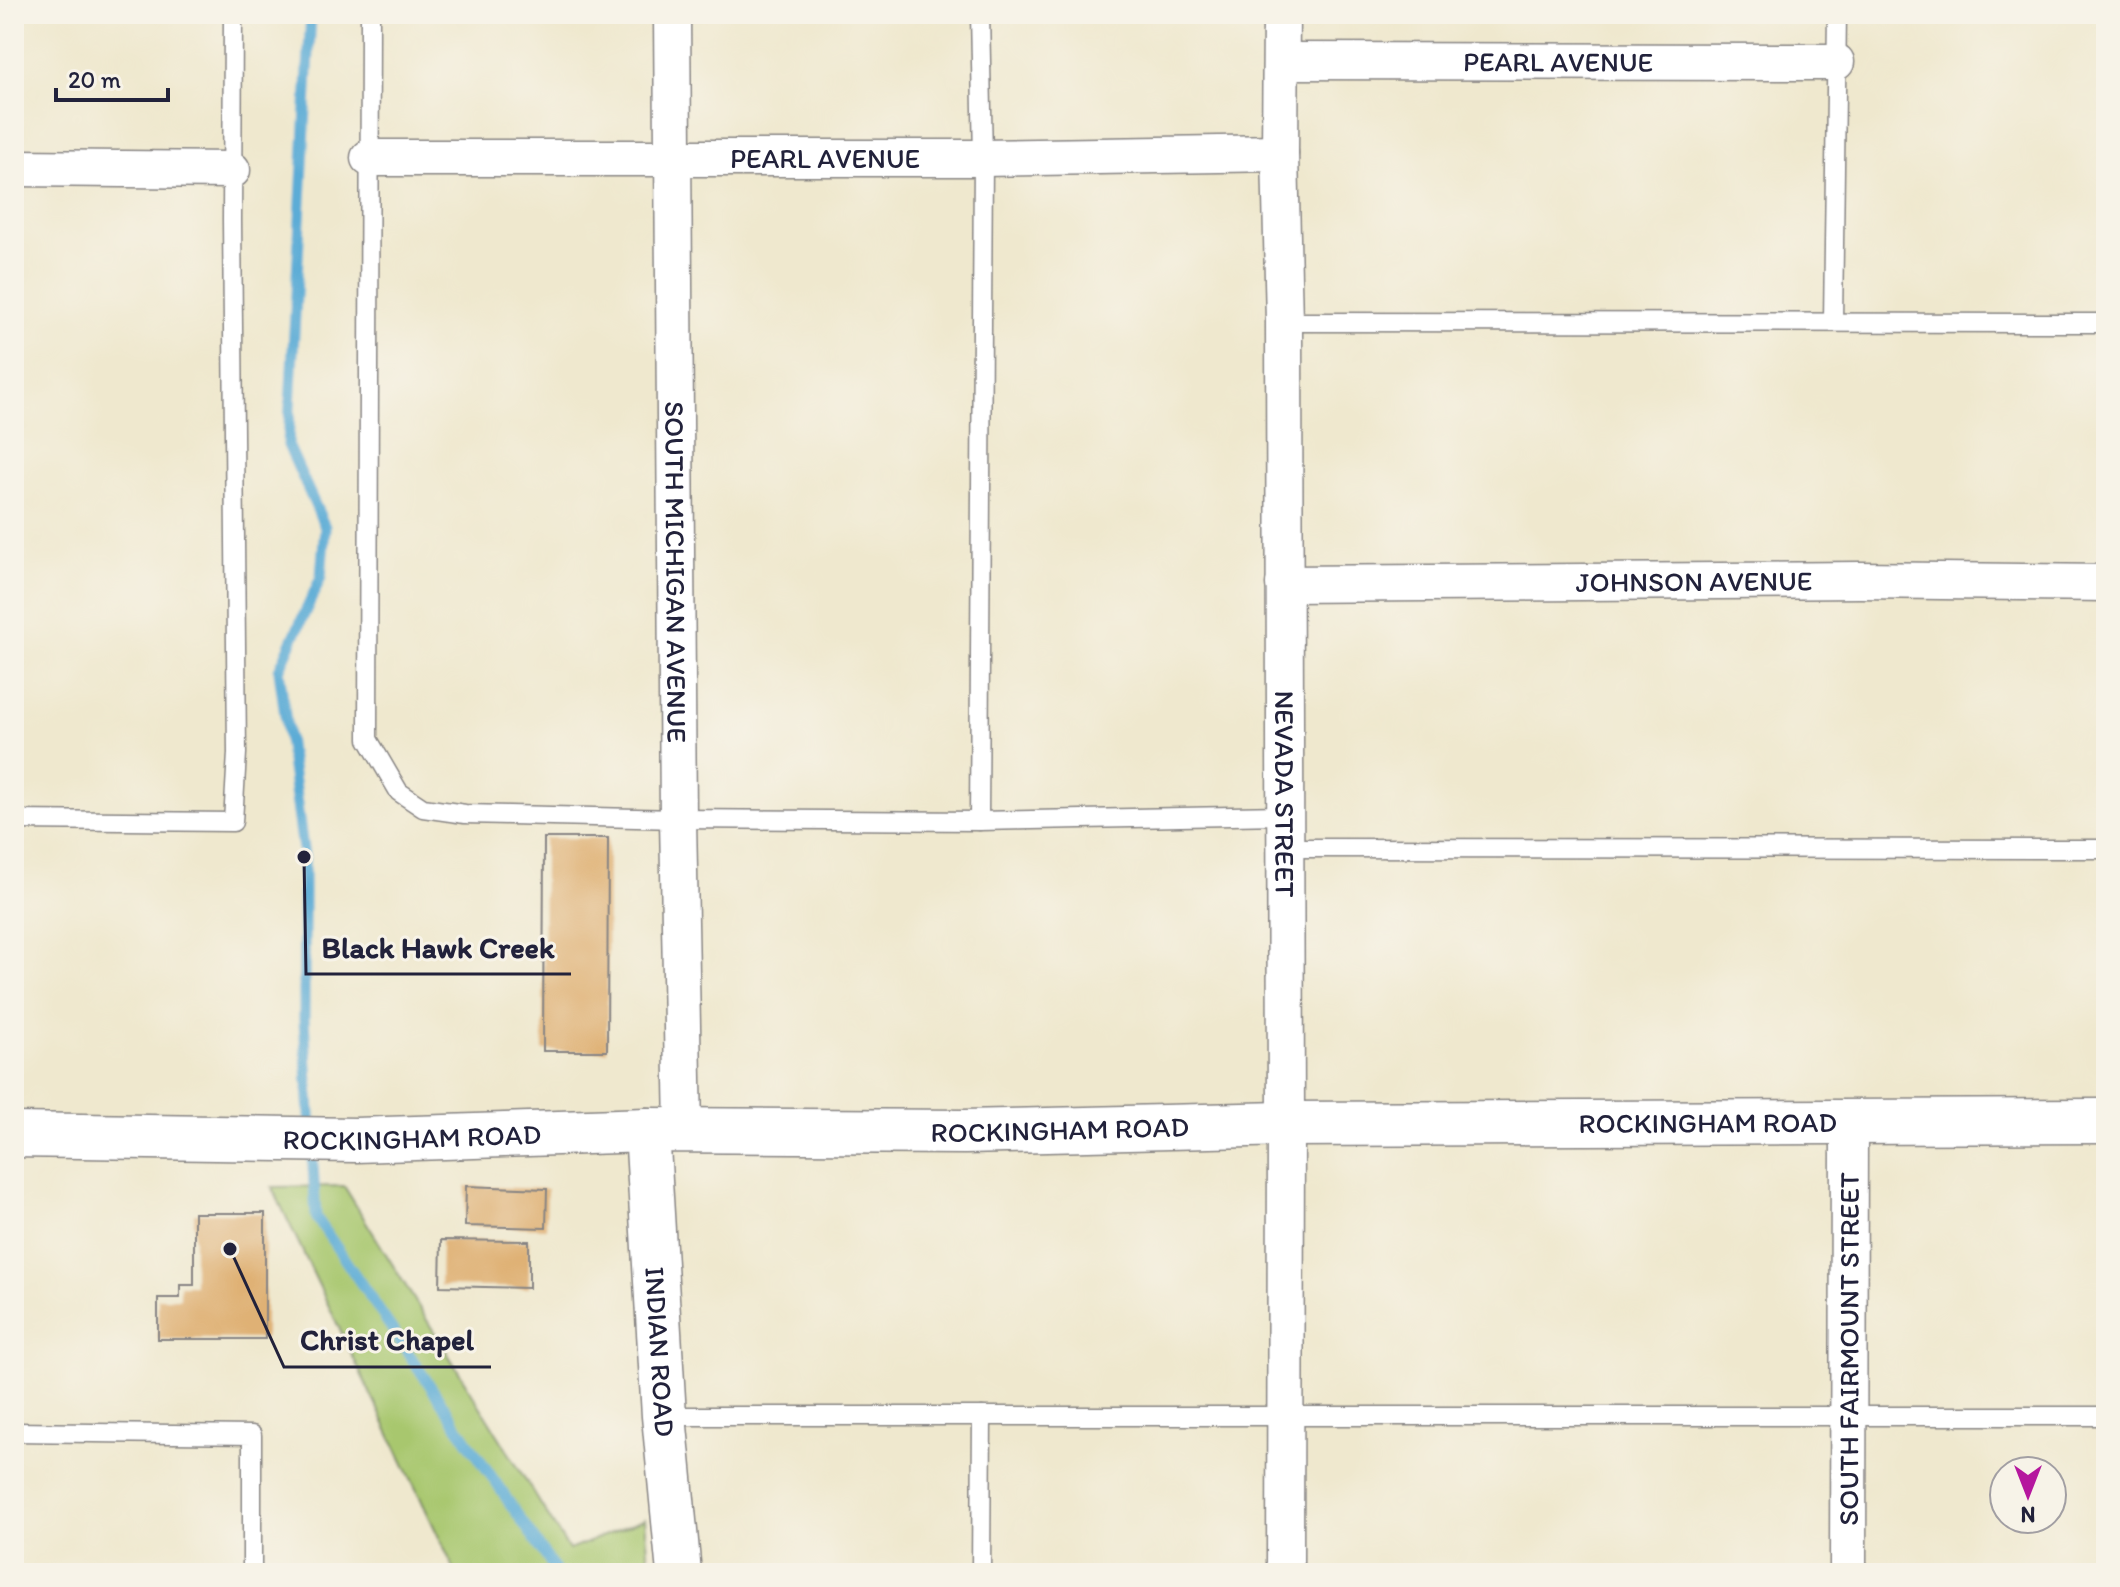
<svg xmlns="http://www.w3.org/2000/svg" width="2120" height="1587" font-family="Itim,sans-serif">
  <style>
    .green { fill: #a8c76e; stroke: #657454; stroke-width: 2 }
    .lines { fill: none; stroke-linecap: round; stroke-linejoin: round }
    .stream { stroke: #5bacd6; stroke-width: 11 }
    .building { fill: #dfb174 }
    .lane-casing { stroke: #888584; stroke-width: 21 }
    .street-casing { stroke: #888584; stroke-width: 39 }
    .secondary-casing { stroke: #888584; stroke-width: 47 }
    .lane { stroke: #fff; stroke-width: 18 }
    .street { stroke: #fff; stroke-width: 36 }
    .secondary { stroke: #fff; stroke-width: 44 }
    .labels { text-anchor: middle; stroke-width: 6; stroke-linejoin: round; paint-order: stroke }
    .street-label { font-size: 28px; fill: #22223b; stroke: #f7f3e8 }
    .leader { fill: none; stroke: #22223b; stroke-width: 3 }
    .callout-dot { fill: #22223b; stroke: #f7f3e8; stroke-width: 3 }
    .callout-label { font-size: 30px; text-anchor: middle; font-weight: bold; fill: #22223b; stroke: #f7f3e8; stroke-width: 6; stroke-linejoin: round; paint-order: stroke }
  </style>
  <rect width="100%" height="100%" fill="#f7f3e8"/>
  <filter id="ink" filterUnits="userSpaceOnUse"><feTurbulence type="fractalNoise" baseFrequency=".0125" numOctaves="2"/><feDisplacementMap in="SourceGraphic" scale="16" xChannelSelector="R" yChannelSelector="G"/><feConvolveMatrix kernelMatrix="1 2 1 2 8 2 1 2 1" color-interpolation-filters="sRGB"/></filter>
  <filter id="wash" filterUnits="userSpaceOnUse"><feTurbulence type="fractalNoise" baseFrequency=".006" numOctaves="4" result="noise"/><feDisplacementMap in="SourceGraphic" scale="32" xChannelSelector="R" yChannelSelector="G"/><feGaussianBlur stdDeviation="1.8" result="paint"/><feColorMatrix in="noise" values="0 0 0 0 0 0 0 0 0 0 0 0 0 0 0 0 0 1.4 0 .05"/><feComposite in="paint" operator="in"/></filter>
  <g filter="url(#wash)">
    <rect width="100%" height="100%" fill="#efe8ce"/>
    <path class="green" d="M344,1186L569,1550L645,1519L650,1573H456L272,1187Z"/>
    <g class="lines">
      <g class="stream">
        <path d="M311,14L288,445L325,527L321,577L279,670L304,857V1020L311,1130"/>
        <path d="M312,1148L316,1217L557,1573"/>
      </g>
    </g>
    <g id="blocks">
      <g class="building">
        <path d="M544,838H608L607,1051H543Z"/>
        <path d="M466,1186L547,1189L546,1228L465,1226Z"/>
        <path d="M194,1213H265V1339H158V1298H180V1285H194Z"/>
        <path d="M441,1240L529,1241V1288L440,1286Z"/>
      </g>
    </g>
  </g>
  <g filter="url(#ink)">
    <use href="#blocks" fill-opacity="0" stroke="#888584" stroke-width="2"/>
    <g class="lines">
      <defs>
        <g id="lane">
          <path d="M370,14L368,739L399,792L423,808L465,814L678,819L979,821L1283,815"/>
          <path d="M1284,322L2106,323"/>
          <path d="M1833,322L1837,14"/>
          <path d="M14,820L233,822L237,753L232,220L233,14"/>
          <path d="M979,821L983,158L980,14"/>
          <path d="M1285,848L2106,849"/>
          <path d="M665,1416H2106"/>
          <path d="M14,1432L252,1435V1573"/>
          <path d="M981,1573L982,1416"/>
        </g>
        <g id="street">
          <path id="s1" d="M672,14L678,819L684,1130"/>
          <path id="s2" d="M1281,14L1280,153L1284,322L1286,1124L1285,1573"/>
          <path id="s3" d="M1282,61L1836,62"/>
          <path id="s4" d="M369,158H983L1280,153"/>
          <path d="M14,168L232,170"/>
          <path id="s5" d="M1284,584L1860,580L2106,583"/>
          <path id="s6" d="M1848,1573L1849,1124"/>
        </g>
        <g id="secondary">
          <path id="s7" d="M647,1130L664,1416L679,1573"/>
          <path id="s8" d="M14,1135L356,1140L647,1130L965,1132L1286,1124L2106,1121"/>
        </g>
      </defs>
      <use href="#lane" class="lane-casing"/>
      <use href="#street" class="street-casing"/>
      <use href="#secondary" class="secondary-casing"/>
      <use href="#lane" class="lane"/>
      <use href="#street" class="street"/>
      <use href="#secondary" class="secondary"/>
    </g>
  </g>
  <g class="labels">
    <g class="street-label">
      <text dy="10" stroke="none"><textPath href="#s3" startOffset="276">PEARL AVENUE</textPath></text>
      <text dy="10" stroke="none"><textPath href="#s4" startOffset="456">PEARL AVENUE</textPath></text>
      <text dy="10" stroke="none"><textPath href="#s1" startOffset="558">SOUTH MICHIGAN AVENUE</textPath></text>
      <text dy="10" stroke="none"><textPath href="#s5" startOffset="410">JOHNSON AVENUE</textPath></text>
      <text dy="10" stroke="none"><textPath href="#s2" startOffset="780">NEVADA STREET</textPath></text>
      <text dy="10" stroke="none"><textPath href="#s8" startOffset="1694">ROCKINGHAM ROAD</textPath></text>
      <text dy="10" stroke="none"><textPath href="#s8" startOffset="1046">ROCKINGHAM ROAD</textPath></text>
      <text dy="10" stroke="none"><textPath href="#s8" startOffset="398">ROCKINGHAM ROAD</textPath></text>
      <text dy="10" stroke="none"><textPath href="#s6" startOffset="224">SOUTH FAIRMOUNT STREET</textPath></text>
      <text dy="10" stroke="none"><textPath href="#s7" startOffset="222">INDIAN ROAD</textPath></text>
    </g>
  </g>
  <path class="leader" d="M304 857L306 974H571M230 1249L284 1367H491"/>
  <g class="callout-dot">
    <circle cx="304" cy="857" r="8"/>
    <circle cx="230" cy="1249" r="8"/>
  </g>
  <g class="callout-label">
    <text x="438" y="958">Black Hawk Creek</text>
    <text x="387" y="1350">Christ Chapel</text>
  </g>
  <rect width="2120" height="1587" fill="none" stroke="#f7f3e8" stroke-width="48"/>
  <g transform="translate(2028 1495) rotate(180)"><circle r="38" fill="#f7f3e8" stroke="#a29fa3" stroke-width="2"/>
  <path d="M0-6L14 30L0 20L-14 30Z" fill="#b5179e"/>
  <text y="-12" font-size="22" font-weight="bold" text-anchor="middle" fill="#22223b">N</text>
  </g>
  <path d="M56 88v12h112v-12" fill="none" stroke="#22223b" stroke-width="4"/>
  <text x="68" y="88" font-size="24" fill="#22223b" stroke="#f7f3e8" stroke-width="6" paint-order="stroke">20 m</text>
</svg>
